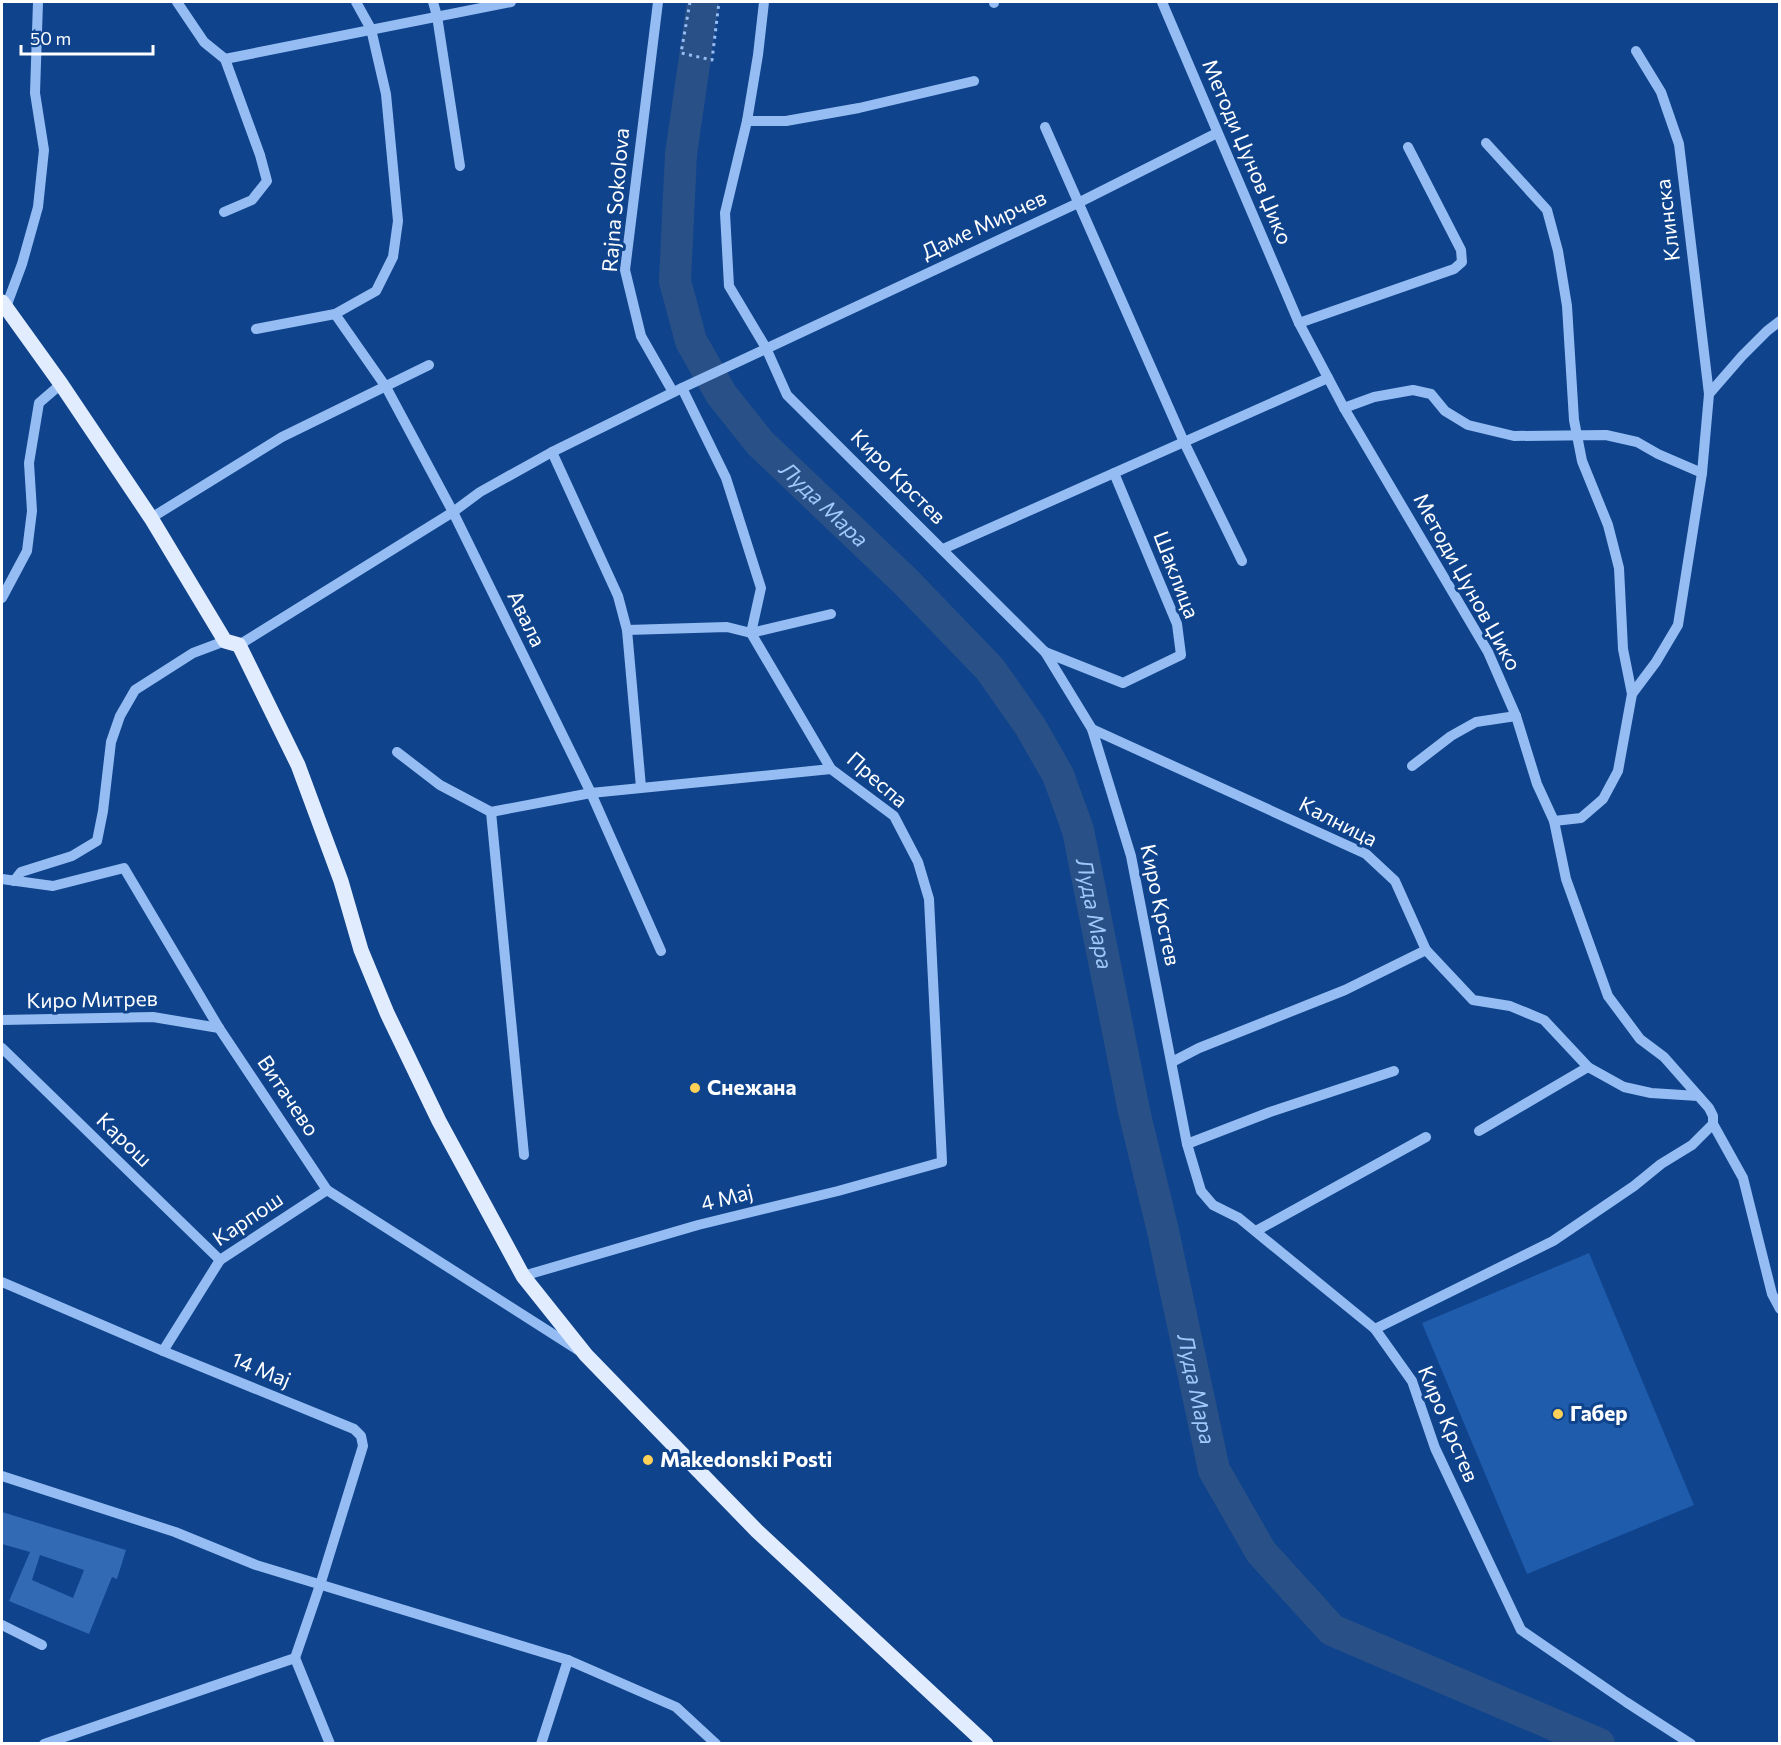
<svg xmlns="http://www.w3.org/2000/svg" width="1781" height="1745" font-family="Commissioner,sans-serif">
  <style>
    .green { fill: #205cac }
    .lines { fill: none; stroke-linecap: round; stroke-linejoin: round }
    .river { stroke: #2a5187; stroke-width: 32 }
    .building { fill: #336ab4; fill-rule: evenodd }
    .path { stroke: #95bdf3; stroke-width: 3; stroke-dasharray: 3 4.5; stroke-linecap: butt }
    .minor { stroke: #95bdf3; stroke-width: 10 }
    .major { stroke: #e1ecff; stroke-width: 15 }
    .poi-dot { fill: #ffd257; stroke: #0f438c; stroke-width: 2 }
    .labels { text-anchor: middle; stroke-width: 6; stroke-linejoin: round; paint-order: stroke }
    .street-label { font-size: 21px; fill: #fff; stroke: #0f438c }
    .poi-label { font-size: 21px; font-weight: bold; fill: #fff; stroke: #0f438c; text-anchor: start }
    .water-label { font-size: 22px; font-style: italic; fill: #a1c8fa; stroke: #0f438c }
  </style>
  <rect width="100%" height="100%" fill="#0f438c"/>
  <path class="green" d="M1589,1253L1694,1505L1527,1574L1422,1323Z"/>
  <g class="lines">
    <path class="river" id="s1" d="M703,2L681,154L675,281L691,341L721,394L760,443L906,582L990,669L1030,726L1058,775L1078,830L1134,1111L1163,1231L1214,1470L1261,1552L1332,1630L1599,1744"/>
  </g>
  <path class="building" d="M2,1512L126,1550L117,1579L112,1577L89,1634L9,1601L30,1552L2,1544ZM40,1555L84,1570L73,1598L32,1580Z"/>
  <g class="lines">
    <path class="path" d="M690,2L681,53L712,60L719,2"/>
    <g class="minor">
      <path d="M177,2L204,42L225,59L260,155L267,181L252,200L224,212"/>
      <path d="M433,2L437,16L460,166"/>
      <path d="M658,2L625,270L641,336L673,392"/>
      <path d="M764,2L758,55L747,121L725,213L729,286L766,348L787,395L1045,652L1092,729L1131,856L1187,1144L1201,1191L1213,1205L1239,1218L1375,1329L1412,1381L1435,1448L1521,1630L1626,1702L1691,1744"/>
      <path d="M994,2V3"/>
      <path d="M1162,2L1299,323L1344,408L1488,652L1516,716L1537,784L1554,821L1566,879L1608,996L1640,1039L1664,1057L1709,1108L1713,1116V1124L1692,1145L1661,1164L1634,1186L1553,1241L1375,1329"/>
      <path d="M1636,51L1661,92L1679,144L1709,394"/>
      <path d="M225,59L511,2"/>
      <path d="M747,121H786L859,108L974,81"/>
      <path d="M1045,127L1184,442L1242,561"/>
      <path d="M1486,143L1547,210L1558,251L1567,306L1574,420L1582,461L1608,525L1619,568L1623,649L1632,694"/>
      <path d="M6,307L22,264L38,207L44,150L35,93L38,2"/>
      <path d="M335,314L386,387L453,512L591,793L661,951"/>
      <path d="M1299,323L1454,269L1462,262L1461,250L1408,147"/>
      <path d="M256,329L335,314L376,291L393,257L398,221L386,94L371,29L356,2"/>
      <path d="M1344,408L1374,397L1413,390L1431,394L1445,411L1468,425L1514,436L1606,435L1637,442L1658,454L1702,473"/>
      <path d="M552,452L618,596L627,630L641,787"/>
      <path d="M151,518L282,437L429,365"/>
      <path d="M943,549L1328,378"/>
      <path d="M2,598L27,551L32,511L29,463L39,403L61,384"/>
      <path d="M627,630L727,627L751,633L831,614"/>
      <path d="M239,645L453,512L480,492L552,452L682,388L1078,203L1217,133"/>
      <path d="M1045,652L1123,683L1181,655L1177,624L1114,473"/>
      <path d="M1092,729L1366,854L1395,881L1426,950L1473,1000L1510,1006L1544,1020L1588,1067L1624,1087L1651,1093L1698,1096"/>
      <path d="M397,752L440,785L491,812L591,793L831,769"/>
      <path d="M1412,766L1451,736L1476,722L1516,716"/>
      <path d="M491,812L524,1155"/>
      <path d="M1554,821L1581,818L1603,799L1618,771L1632,694L1656,662L1678,625L1702,473L1709,394L1742,356L1767,331L1780,321"/>
      <path d="M2,879L53,886L124,868L219,1028L327,1190L578,1350"/>
      <path d="M14,881L21,872L72,856L97,841L103,811L111,742L120,716L135,690L193,653L225,641"/>
      <path d="M2,1020L153,1017L219,1028"/>
      <path d="M2,1048L220,1260"/>
      <path d="M1172,1062L1199,1048L1345,990L1426,950"/>
      <path d="M1713,1124L1743,1178L1772,1294L1780,1309"/>
      <path d="M1479,1131L1588,1067"/>
      <path d="M1187,1144L1270,1112L1394,1071"/>
      <path d="M1256,1231L1426,1137"/>
      <path d="M523,1276L698,1225L838,1191L942,1162L929,899L918,862L894,816L831,769L751,633L761,588L726,478L682,388"/>
      <path d="M2,1282L163,1351L354,1429L361,1436L363,1446L320,1585L295,1658L44,1744"/>
      <path d="M163,1351L220,1260L327,1190"/>
      <path d="M2,1476L175,1532L256,1565L568,1660L676,1707L716,1744"/>
      <path d="M2,1625L42,1645"/>
      <path d="M295,1658L330,1744"/>
      <path d="M541,1744L568,1660"/>
    </g>
    <path class="major" d="M2,302L61,384L151,518L225,641L239,645L298,765L341,881L361,950L387,1013L439,1121L523,1276L586,1355L757,1531L986,1744"/>
  </g>
  <g class="poi-dot">
    <circle cx="695" cy="1088" r="6"/>
    <circle cx="1558" cy="1414" r="6"/>
    <circle cx="648" cy="1460" r="6"/>
  </g>
  <g class="labels">
    <g class="street-label">
      <text transform="translate(1247 152) rotate(67)" y="7">Методи Џунов Џико</text>
      <text transform="translate(616 200) rotate(-85)" y="7">Rajna Sokolova</text>
      <text transform="translate(1668 220) rotate(-97)" y="7">Клинска</text>
      <text transform="translate(984 225) rotate(-25)" y="7">Даме Мирчев</text>
      <text transform="translate(898 477) rotate(45)" y="7">Киро Крстев</text>
      <text transform="translate(1176 575) rotate(69)" y="7">Шаклица</text>
      <text transform="translate(1467 582) rotate(61)" y="7">Методи Џунов Џико</text>
      <text transform="translate(526 619) rotate(64)" y="7">Авала</text>
      <text transform="translate(877 780) rotate(41)" y="7">Преспа</text>
      <text transform="translate(1338 822) rotate(27)" y="7">Калница</text>
      <text transform="translate(1160 905) rotate(78)" y="7">Киро Крстев</text>
      <text transform="translate(92 1000) rotate(-1)" y="7">Киро Митрев</text>
      <text transform="translate(288 1096) rotate(56)" y="7">Витачево</text>
      <text transform="translate(124 1140) rotate(44)" y="7">Карош</text>
      <text transform="translate(727 1198) rotate(-14)" y="7">4 Мај</text>
      <text transform="translate(248 1219) rotate(-34)" y="7">Карпош</text>
      <text transform="translate(261 1370) rotate(22)" y="7">14 Мај</text>
      <text transform="translate(1448 1424) rotate(67)" y="7">Киро Крстев</text>
    </g>
    <g class="poi-label">
      <text x="707" y="1095">Снежана</text>
      <text x="1570" y="1421">Габер</text>
      <text x="660" y="1467">Makedonski Posti</text>
    </g>
    <g class="water-label">
      <text dy="8" stroke="none"><textPath href="#s1" startOffset="555">Луда Мара</textPath></text>
      <text dy="8" stroke="none"><textPath href="#s1" startOffset="1059">Луда Мара</textPath></text>
      <text dy="8" stroke="none"><textPath href="#s1" startOffset="1545">Луда Мара</textPath></text>
    </g>
  </g>
  <rect width="1781" height="1745" fill="none" stroke="#ffffff" stroke-width="6"/>
  <path d="M21 45v9h132v-9" fill="none" stroke="#ffffff" stroke-width="3"/>
  <text x="30" y="45" font-size="18" fill="#ffffff" stroke="#0f438c" stroke-width="4.5" paint-order="stroke">50 m</text>
</svg>
